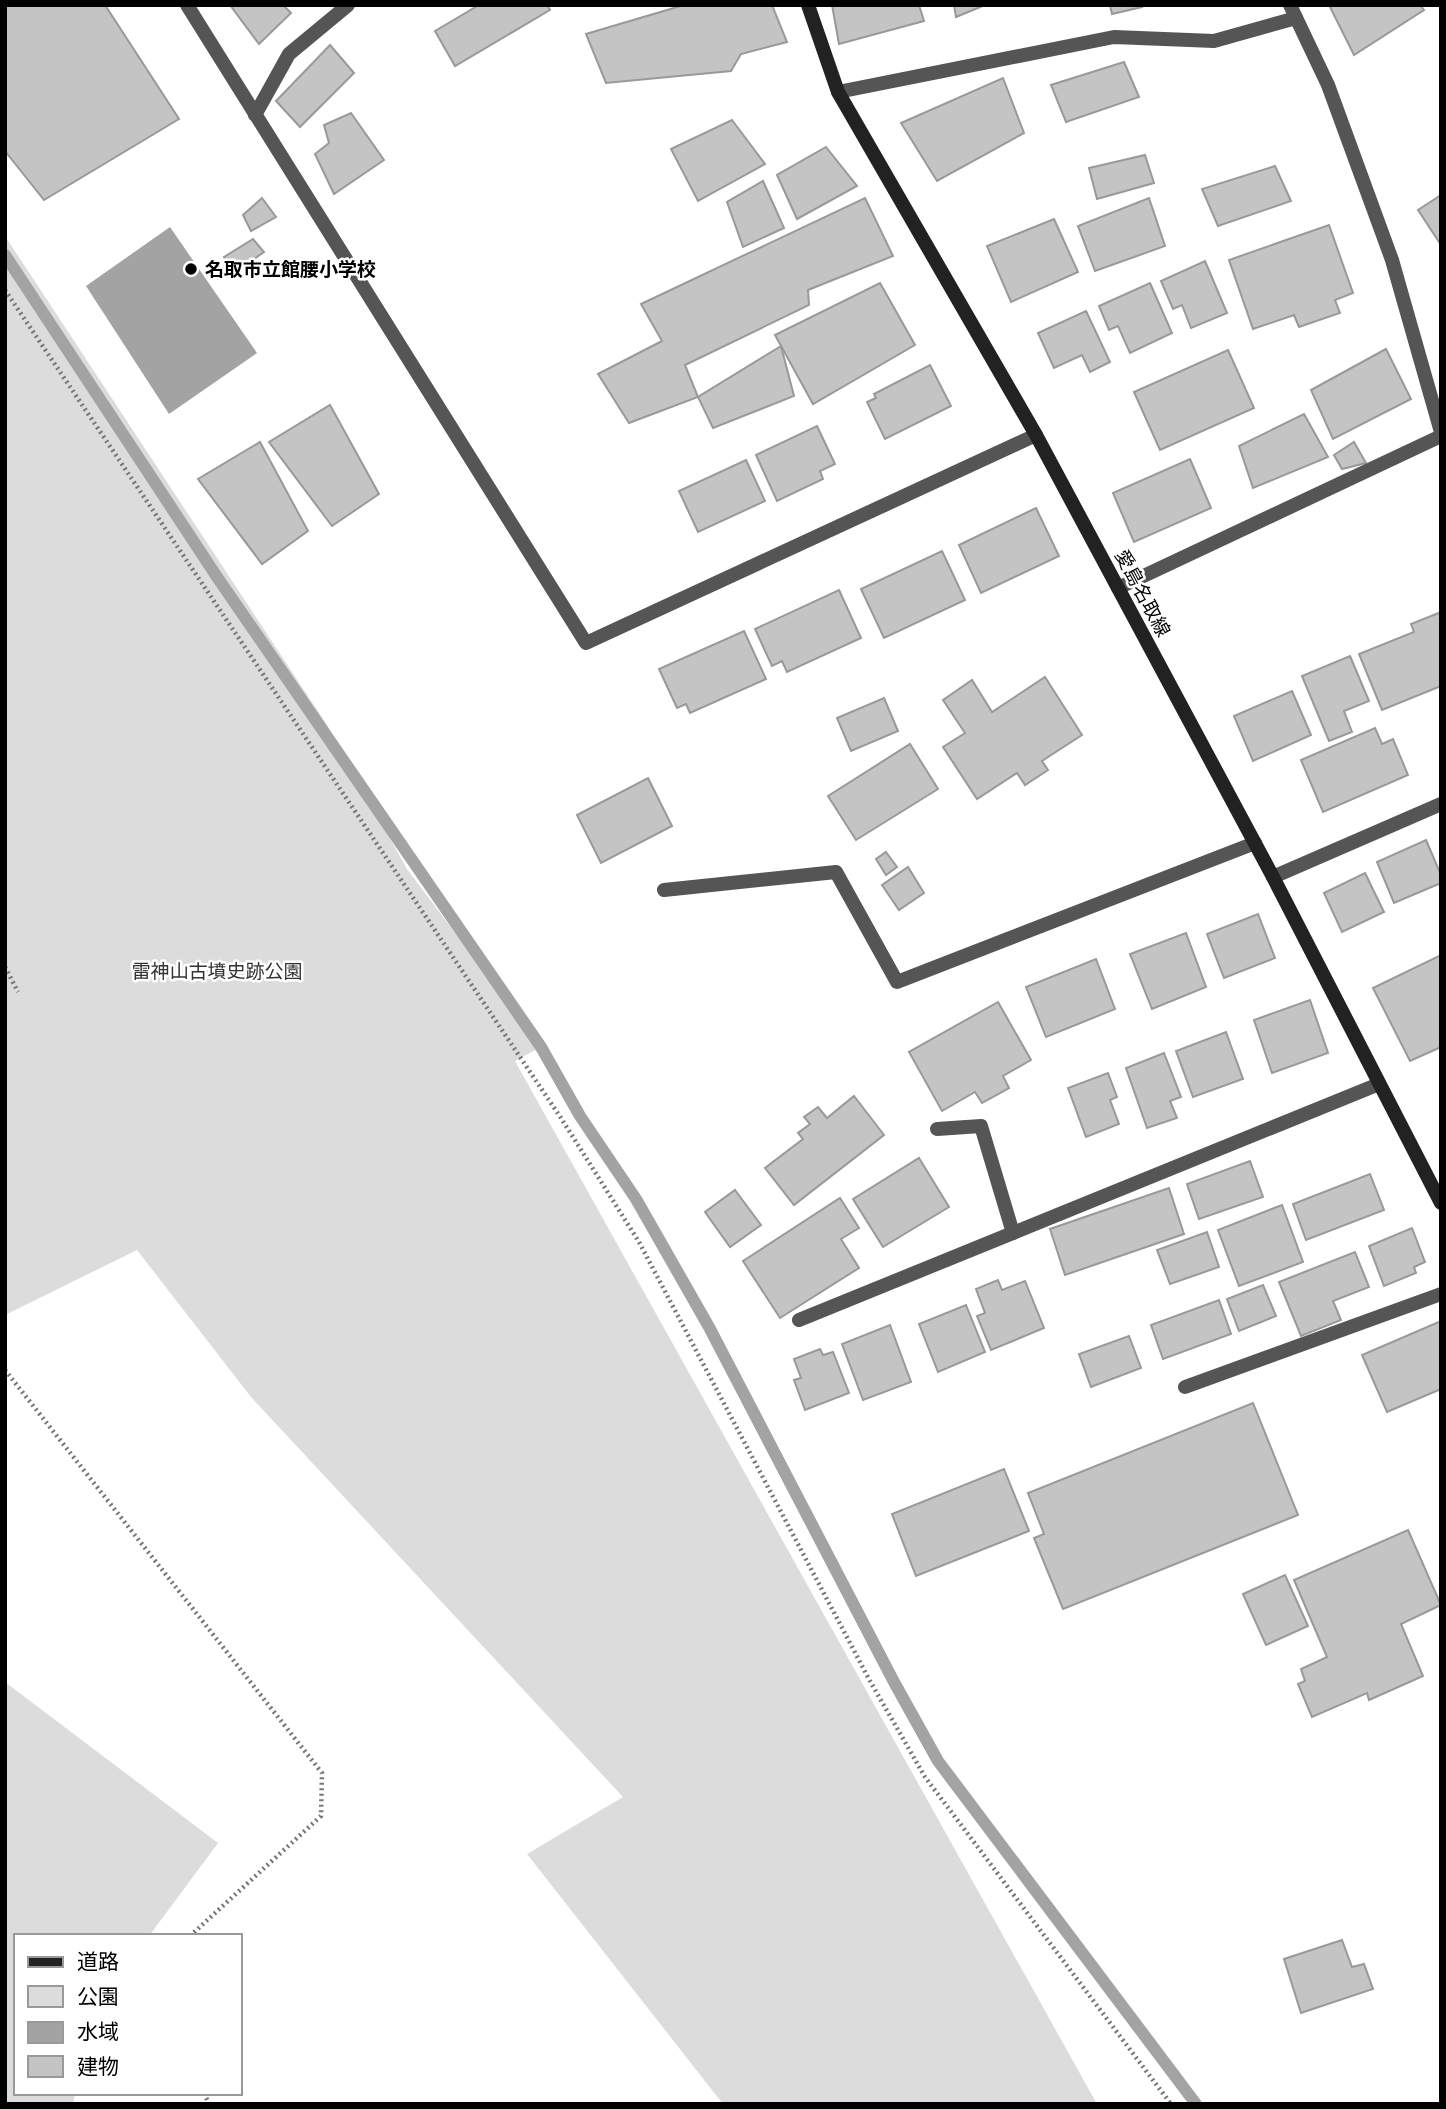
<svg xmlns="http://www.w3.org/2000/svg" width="1446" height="2109" font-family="'Roboto Condensed','Noto Sans JP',sans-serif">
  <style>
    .green { fill: #dcdcdc }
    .water { fill: #a3a3a3 }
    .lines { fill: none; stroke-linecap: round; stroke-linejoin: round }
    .stream { stroke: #a3a3a3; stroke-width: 12 }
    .building { fill: #c4c4c4; stroke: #999; stroke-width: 2 }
    .path { stroke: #777; stroke-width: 4.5; stroke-dasharray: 2 3.5; stroke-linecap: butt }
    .minor { stroke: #555; stroke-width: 14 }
    .secondary { stroke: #222; stroke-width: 14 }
    .poi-dot { fill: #000; stroke: #fff; stroke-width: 2.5 }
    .labels { text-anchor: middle; stroke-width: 5; stroke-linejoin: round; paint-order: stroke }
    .poi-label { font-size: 19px; font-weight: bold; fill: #000; stroke: #fff; text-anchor: start }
    .street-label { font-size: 19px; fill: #000; stroke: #fff }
    .park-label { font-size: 19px; fill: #333; stroke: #fff }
  </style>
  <rect width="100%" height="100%" fill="#fff"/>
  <g class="green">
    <path d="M5,236L327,725L407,869L541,1047L515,1061L1097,2104H723L527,1854L623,1797L251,1397L137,1250L5,1315Z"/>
    <path d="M5,1682L218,1843L149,1936H16V2093H75L73,2104H5Z"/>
  </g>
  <path class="water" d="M170,227L257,353L169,414L86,286Z"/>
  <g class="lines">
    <path class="stream" d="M5,255L217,577L541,1047L580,1116L636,1199L709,1327L894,1682L938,1761L1196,2104"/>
  </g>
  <g class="building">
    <path d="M5,5H105L179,119L44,200L5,151Z"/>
    <path d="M230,5H283L291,13L259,44Z"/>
    <path d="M479,5H547L550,10L455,66L435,31Z"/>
    <path d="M684,5H772L787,42L741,54L731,71L606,83L586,34Z"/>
    <path d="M832,5H919L924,21L839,44Z"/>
    <path d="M954,5H985L956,17Z"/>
    <path d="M1110,5H1141L1142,7L1112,14Z"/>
    <path d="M1329,5H1420L1424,10L1354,55Z"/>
    <path d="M330,45L354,73L300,127L276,101Z"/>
    <path d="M1124,62L1139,97L1066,122L1051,85Z"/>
    <path d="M1003,78L1024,133L937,181L901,123Z"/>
    <path d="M351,113L384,160L334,194L315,154L329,143L324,125Z"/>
    <path d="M732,120L765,164L698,201L671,149Z"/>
    <path d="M826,147L857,186L797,219L777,175Z"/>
    <path d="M1145,155L1154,183L1097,199L1089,168Z"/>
    <path d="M1275,166L1291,201L1218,226L1202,189Z"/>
    <path d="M763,181L784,228L743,247L727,202Z"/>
    <path d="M1441,195V245L1418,210Z"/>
    <path d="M262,198L276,217L251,231L243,215Z"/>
    <path d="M865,198L893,256L808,290L809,305L685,365L698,397L629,423L598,374L662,341L641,304Z"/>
    <path d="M1149,198L1165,246L1095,271L1078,226Z"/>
    <path d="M1054,219L1078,272L1011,302L987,246Z"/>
    <path d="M1329,225L1353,293L1335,300L1340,313L1299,327L1294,315L1253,329L1229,260Z"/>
    <path d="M253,239L264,252L234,273L224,257Z"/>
    <path d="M1205,261L1227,313L1191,328L1182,305L1173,309L1161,281Z"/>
    <path d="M880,283L915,345L813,404L775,335Z"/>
    <path d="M1150,283L1172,333L1130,353L1118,326L1109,330L1099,306Z"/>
    <path d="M1086,311L1110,362L1090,372L1082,355L1054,368L1038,333Z"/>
    <path d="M781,346L794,396L713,428L698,397Z"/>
    <path d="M1386,349L1411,399L1333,439L1311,390Z"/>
    <path d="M1228,350L1254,408L1160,450L1134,392Z"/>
    <path d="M930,365L951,406L885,439L867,402L876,398L874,394Z"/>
    <path d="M330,405L379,494L332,526L269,442Z"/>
    <path d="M1304,414L1328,457L1253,488L1239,446Z"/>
    <path d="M817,426L835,464L820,471L823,479L777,501L756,455Z"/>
    <path d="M260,442L308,531L262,564L198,479Z"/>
    <path d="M1354,442L1366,463L1342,469L1334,455Z"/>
    <path d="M1190,459L1211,508L1134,542L1113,493Z"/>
    <path d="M746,460L765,501L698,532L679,491Z"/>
    <path d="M1036,508L1059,556L981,593L959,545Z"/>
    <path d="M942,551L965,600L884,638L861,589Z"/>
    <path d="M839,590L861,638L787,672L782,661L772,666L755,629Z"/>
    <path d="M1441,612V686L1382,710L1359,654L1414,632L1411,624Z"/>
    <path d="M744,631L766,679L690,713L686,704L677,708L659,669Z"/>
    <path d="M1350,656L1369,701L1344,711L1352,732L1329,741L1302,676Z"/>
    <path d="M1045,677L1082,735L1042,761L1048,770L1025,785L1017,773L977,799L943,747L965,733L943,700L972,680L992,712Z"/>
    <path d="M1292,691L1311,735L1253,761L1234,716Z"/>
    <path d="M884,698L898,731L851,751L837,718Z"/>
    <path d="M1375,728L1382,744L1393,739L1408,775L1323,812L1301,760Z"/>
    <path d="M910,744L938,789L856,840L828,796Z"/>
    <path d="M648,778L672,826L601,863L577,815Z"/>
    <path d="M1426,840L1441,875V883L1394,903L1377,862Z"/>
    <path d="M886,852L897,867L886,875L876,859Z"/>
    <path d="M908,867L924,893L899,910L882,885Z"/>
    <path d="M1365,873L1384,912L1342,932L1324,893Z"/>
    <path d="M1258,914L1275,958L1224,978L1207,934Z"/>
    <path d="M1186,933L1206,987L1152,1009L1130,954Z"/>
    <path d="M1441,955V1047L1410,1061L1373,988Z"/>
    <path d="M1096,959L1115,1009L1046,1037L1026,987Z"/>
    <path d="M1310,1000L1328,1053L1272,1073L1254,1020Z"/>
    <path d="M998,1002L1031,1060L1003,1076L1009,1088L982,1103L975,1092L942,1111L909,1052Z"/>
    <path d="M1226,1032L1243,1079L1193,1097L1176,1051Z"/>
    <path d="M1164,1053L1181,1097L1170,1101L1177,1118L1147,1128L1126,1068Z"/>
    <path d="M1108,1073L1117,1097L1110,1100L1119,1124L1086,1137L1068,1088Z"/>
    <path d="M854,1096L884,1135L794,1205L765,1168L803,1139L798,1133L810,1124L804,1117L818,1107L827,1118Z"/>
    <path d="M919,1158L949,1207L883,1247L853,1199Z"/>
    <path d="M1250,1161L1263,1197L1199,1219L1187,1184Z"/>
    <path d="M1370,1174L1384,1210L1306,1240L1293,1204Z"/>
    <path d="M1169,1188L1184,1234L1065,1275L1050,1229Z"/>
    <path d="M735,1190L761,1225L730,1247L705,1212Z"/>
    <path d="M840,1198L859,1228L841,1239L859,1268L780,1318L743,1261Z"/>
    <path d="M1282,1205L1303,1262L1239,1286L1218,1230Z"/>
    <path d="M1412,1228L1425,1262L1414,1267L1416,1273L1384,1286L1369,1246Z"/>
    <path d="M1207,1232L1219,1267L1170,1284L1157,1250Z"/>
    <path d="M1355,1252L1369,1287L1333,1301L1341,1320L1301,1336L1279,1282Z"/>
    <path d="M998,1280L1002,1290L1025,1281L1044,1328L991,1350L977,1316L985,1313L976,1289Z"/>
    <path d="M1263,1285L1276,1316L1239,1331L1227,1299Z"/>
    <path d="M1219,1300L1231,1334L1163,1359L1151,1325Z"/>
    <path d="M966,1305L985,1352L938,1372L919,1324Z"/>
    <path d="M1441,1321V1389L1387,1412L1362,1355Z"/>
    <path d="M890,1325L911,1382L863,1400L842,1344Z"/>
    <path d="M1129,1336L1141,1368L1091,1387L1079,1354Z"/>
    <path d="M820,1349L823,1355L833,1352L849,1393L805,1410L794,1380L801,1378L794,1359Z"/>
    <path d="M1253,1403L1298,1515L1063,1609L1034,1538L1044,1534L1028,1493Z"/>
    <path d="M1004,1469L1029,1531L916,1576L892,1514Z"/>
    <path d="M1408,1530L1441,1605L1401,1624L1423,1676L1369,1700L1367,1693L1312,1717L1298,1684L1305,1681L1301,1669L1327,1657L1294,1580Z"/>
    <path d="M1285,1575L1308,1626L1266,1645L1243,1594Z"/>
    <path d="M1342,1940L1352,1967L1364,1964L1373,1989L1301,2013L1284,1959Z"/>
  </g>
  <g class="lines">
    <g class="path">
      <path d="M5,290L561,1118L639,1242L870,1681L925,1777L1171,2104"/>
      <path d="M5,967L18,992"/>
      <path d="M5,1370L322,1773L321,1816L190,1936"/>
      <path d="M204,2093L209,2104"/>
    </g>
    <g class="minor">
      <path d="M187,5L586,643L1036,435"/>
      <path d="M1290,5L1328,85L1392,260L1441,432"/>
      <path d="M838,92L1114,37L1214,41L1296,18"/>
      <path d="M255,115L289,54L348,5"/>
      <path d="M1118,588L1441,436"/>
      <path d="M1273,877L1441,804"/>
      <path d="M664,890L836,872L897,982L1255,843"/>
      <path d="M937,1129L981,1126L1013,1233"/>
      <path d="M799,1320L1379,1084"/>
      <path d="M1185,1387L1441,1294"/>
    </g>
    <path class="secondary" d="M808,5L838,92L1036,435L1273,877L1441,1203"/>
  </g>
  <circle class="poi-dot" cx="191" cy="269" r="7"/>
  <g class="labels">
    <g class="poi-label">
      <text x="205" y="276">名取市立館腰小学校</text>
    </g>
    <g class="street-label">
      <text transform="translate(1143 593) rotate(62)" y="7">愛島名取線</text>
    </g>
    <g class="park-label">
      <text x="217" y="978">雷神山古墳史跡公園</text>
    </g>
  </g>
  <rect width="1446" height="2109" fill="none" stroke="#000000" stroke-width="14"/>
  <rect x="14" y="1934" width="228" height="161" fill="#ffffff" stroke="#999999" stroke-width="2"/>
  <rect x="28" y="1957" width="35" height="10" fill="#222222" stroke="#999999" stroke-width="2"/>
  <text x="77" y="1969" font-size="21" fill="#000000">道路</text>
  <rect x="28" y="1986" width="35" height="21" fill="#dcdcdc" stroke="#999999" stroke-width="2"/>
  <text x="77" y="2004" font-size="21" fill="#000000">公園</text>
  <rect x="28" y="2022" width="35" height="21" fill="#a3a3a3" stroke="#999999" stroke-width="2"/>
  <text x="77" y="2039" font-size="21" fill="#000000">水域</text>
  <rect x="28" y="2056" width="35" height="21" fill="#c4c4c4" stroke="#999999" stroke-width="2"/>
  <text x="77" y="2074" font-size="21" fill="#000000">建物</text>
</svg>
